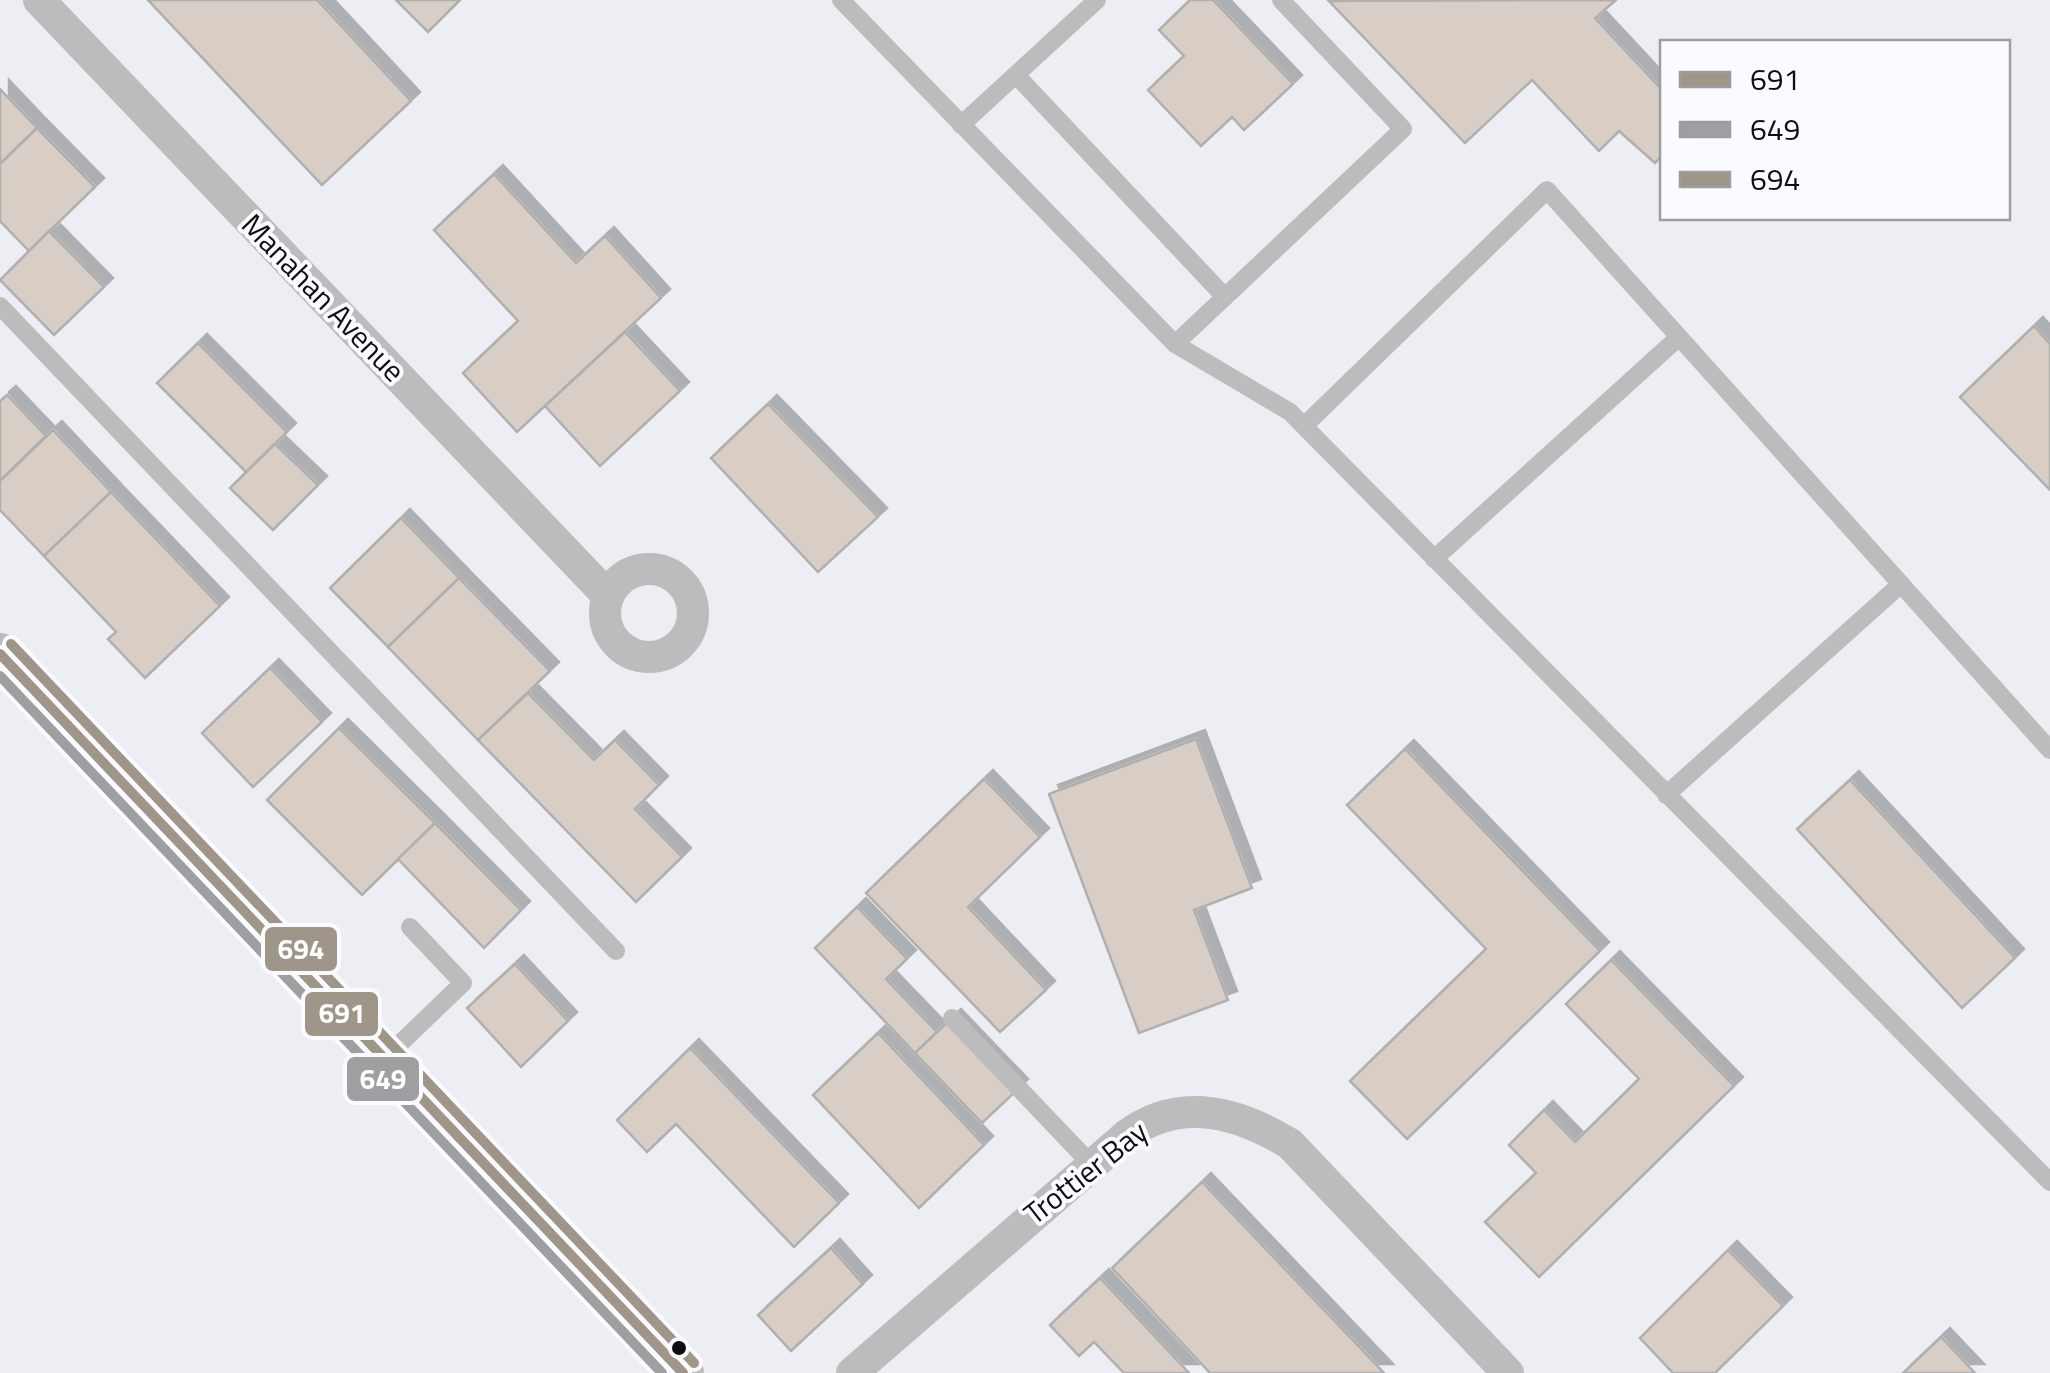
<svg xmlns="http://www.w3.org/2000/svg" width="2050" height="1373" font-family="'Titillium Web',sans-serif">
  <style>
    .building { fill: #d9cec5; stroke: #b0afb0; stroke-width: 2.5; filter: url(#shadow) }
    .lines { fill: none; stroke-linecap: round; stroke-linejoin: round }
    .service { stroke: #bdbbbc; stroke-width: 18 }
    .minor { stroke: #bdbbbc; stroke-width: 32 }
    .tertiary { stroke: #bdbbbc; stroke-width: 42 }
    .bus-1-casing { stroke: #f9fbff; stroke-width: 18 }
    .bus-2-casing { stroke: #f9fbff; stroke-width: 18 }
    .bus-3-casing { stroke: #f9fbff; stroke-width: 18 }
    .bus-1 { stroke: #9f9689; stroke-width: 10 }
    .bus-2 { stroke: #9f9fa1; stroke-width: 10 }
    .bus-3 { stroke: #9f9689; stroke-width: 10 }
    .bus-dot { fill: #0e0f13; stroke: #f9fbff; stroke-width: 4 }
    .labels { text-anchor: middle; stroke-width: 8; stroke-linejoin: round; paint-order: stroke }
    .street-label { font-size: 30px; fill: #0e0f13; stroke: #f9fbff }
    .line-badge { stroke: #f9fbff; stroke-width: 4 }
    .badge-label { font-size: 28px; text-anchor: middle; font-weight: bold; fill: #fff }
  </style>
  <defs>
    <filter id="shadow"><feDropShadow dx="9" dy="-9" stdDeviation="0" flood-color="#0004"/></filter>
  </defs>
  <rect width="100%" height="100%" fill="#edeef4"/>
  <g class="building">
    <path d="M148,0H317L411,101L322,185Z"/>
    <path d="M396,0H460L428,32Z"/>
    <path d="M1190,0H1213L1293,84L1244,130L1232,117L1201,146L1148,90L1184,56L1159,30Z"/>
    <path d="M1616,0L1595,18L1662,90V156L1655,163L1619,131L1599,151L1532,80L1465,143L1329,1Z"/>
    <path d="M0,89L37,128L0,164Z"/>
    <path d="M37,128L95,187L29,251L0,221V164Z"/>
    <path d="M494,174L576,263L605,236L661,298L517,432L463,373L518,321L434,230Z"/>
    <path d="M49,231L104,287L54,335L0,280Z"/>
    <path d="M2034,326L2050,344V490L1960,397Z"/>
    <path d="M625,332L680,391L600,466L545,406Z"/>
    <path d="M198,343L287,432L246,472L157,383Z"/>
    <path d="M7,395L46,436L0,481V401Z"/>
    <path d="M768,404L878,517L818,572L711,458Z"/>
    <path d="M53,430L111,492L44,556L0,510V481Z"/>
    <path d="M275,444L318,485L273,530L230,488Z"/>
    <path d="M111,492L220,606L145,678L108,639L116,632L44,556Z"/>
    <path d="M401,518L459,578L388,647L330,588Z"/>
    <path d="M459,578L550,671L478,740L388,647Z"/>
    <path d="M270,668L322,722L253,787L202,733Z"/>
    <path d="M528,693L594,760L615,740L659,785L635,809L682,857L636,902L478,740Z"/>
    <path d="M339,728L435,823L362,895L267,800Z"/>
    <path d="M1196,739L1252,888L1194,910L1228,1000L1139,1033L1049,794Z"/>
    <path d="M1405,749L1600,951L1407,1139L1350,1081L1486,949L1347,805Z"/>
    <path d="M984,779L1040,837L968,907L1046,990L1000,1032L866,893Z"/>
    <path d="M1850,780L2015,958L1962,1008L1797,829Z"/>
    <path d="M435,823L521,910L484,948L398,859Z"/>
    <path d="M857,907L907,959L886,979L937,1032L915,1053L815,948Z"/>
    <path d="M1611,960L1734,1086L1539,1277L1485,1222L1536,1173L1509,1145L1544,1110L1575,1142L1639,1079L1566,1004Z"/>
    <path d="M515,964L568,1021L521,1067L467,1008Z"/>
    <path d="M952,1018L1019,1088L982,1123L915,1053Z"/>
    <path d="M878,1033L984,1145L919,1208L813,1095Z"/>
    <path d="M690,1048L839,1203L794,1247L676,1124L647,1152L617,1120Z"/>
    <path d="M1202,1182L1384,1373H1210L1112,1268Z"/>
    <path d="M831,1248L863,1284L791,1351L758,1315Z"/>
    <path d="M1728,1250L1783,1306L1715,1373H1673L1640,1338Z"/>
    <path d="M1100,1278L1189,1373H1124L1094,1342L1079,1356L1050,1325Z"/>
    <path d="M1941,1337L1975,1373H1903Z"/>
  </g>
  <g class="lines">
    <g class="service">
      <path d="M841,0L1175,344L1403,129L1281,0"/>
      <path d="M1016,75L1225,297"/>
      <path d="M961,125L1097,0"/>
      <path d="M0,306L616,951"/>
      <path d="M1175,344L1290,412L2050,1182"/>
      <path d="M1304,426L1547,190L2050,750"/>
      <path d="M1434,559L1679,337"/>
      <path d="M1666,795L1901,584"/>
      <path d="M952,1018L1092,1165"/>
      <path d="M385,1058L463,983L410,927"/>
    </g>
    <g class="minor">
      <path d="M39,0L608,596"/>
      <circle cx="649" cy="613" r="44"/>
      <path d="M852,1373L1127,1135C1180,1096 1238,1112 1290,1144L1508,1373"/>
    </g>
    <path class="tertiary" d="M0,654L683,1373"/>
    <defs>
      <path id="bus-1" d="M0,654L683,1373"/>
      <path id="bus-2" d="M0,676L662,1373"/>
      <path id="bus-3" d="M11,644L694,1363"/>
    </defs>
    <use href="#bus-1" class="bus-1-casing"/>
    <use href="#bus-2" class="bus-2-casing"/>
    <use href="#bus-3" class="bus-3-casing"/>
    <use href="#bus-1" class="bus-1"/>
    <use href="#bus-2" class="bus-2"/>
    <use href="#bus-3" class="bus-3"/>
  </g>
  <circle class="bus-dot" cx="679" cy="1348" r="9"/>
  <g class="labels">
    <g class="street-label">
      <text transform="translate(323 298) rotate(46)" y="10">Manahan Avenue</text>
      <text transform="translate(1086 1173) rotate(-38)" y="10">Trottier Bay</text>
    </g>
  </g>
  <g class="line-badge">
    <rect x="263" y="925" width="76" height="48" rx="10" fill="#9f9689"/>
    <rect x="303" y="990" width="77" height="48" rx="10" fill="#9f9689"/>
    <rect x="345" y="1055" width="76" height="48" rx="10" fill="#9f9fa1"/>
  </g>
  <g class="badge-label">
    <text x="301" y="959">694</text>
    <text x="342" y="1023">691</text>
    <text x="383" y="1089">649</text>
  </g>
  <rect x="1660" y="40" width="350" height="180" fill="#f9fbff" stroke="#9b9da1" stroke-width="2.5"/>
  <rect x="1680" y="72" width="50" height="15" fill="#9f9689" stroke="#9b9da1" stroke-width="2.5"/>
  <text x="1750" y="90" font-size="30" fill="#0e0f13">691</text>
  <rect x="1680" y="122" width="50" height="15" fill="#9f9fa1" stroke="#9b9da1" stroke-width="2.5"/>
  <text x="1750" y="140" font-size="30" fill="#0e0f13">649</text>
  <rect x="1680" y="172" width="50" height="15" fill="#9f9689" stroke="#9b9da1" stroke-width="2.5"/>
  <text x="1750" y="190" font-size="30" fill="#0e0f13">694</text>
</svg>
